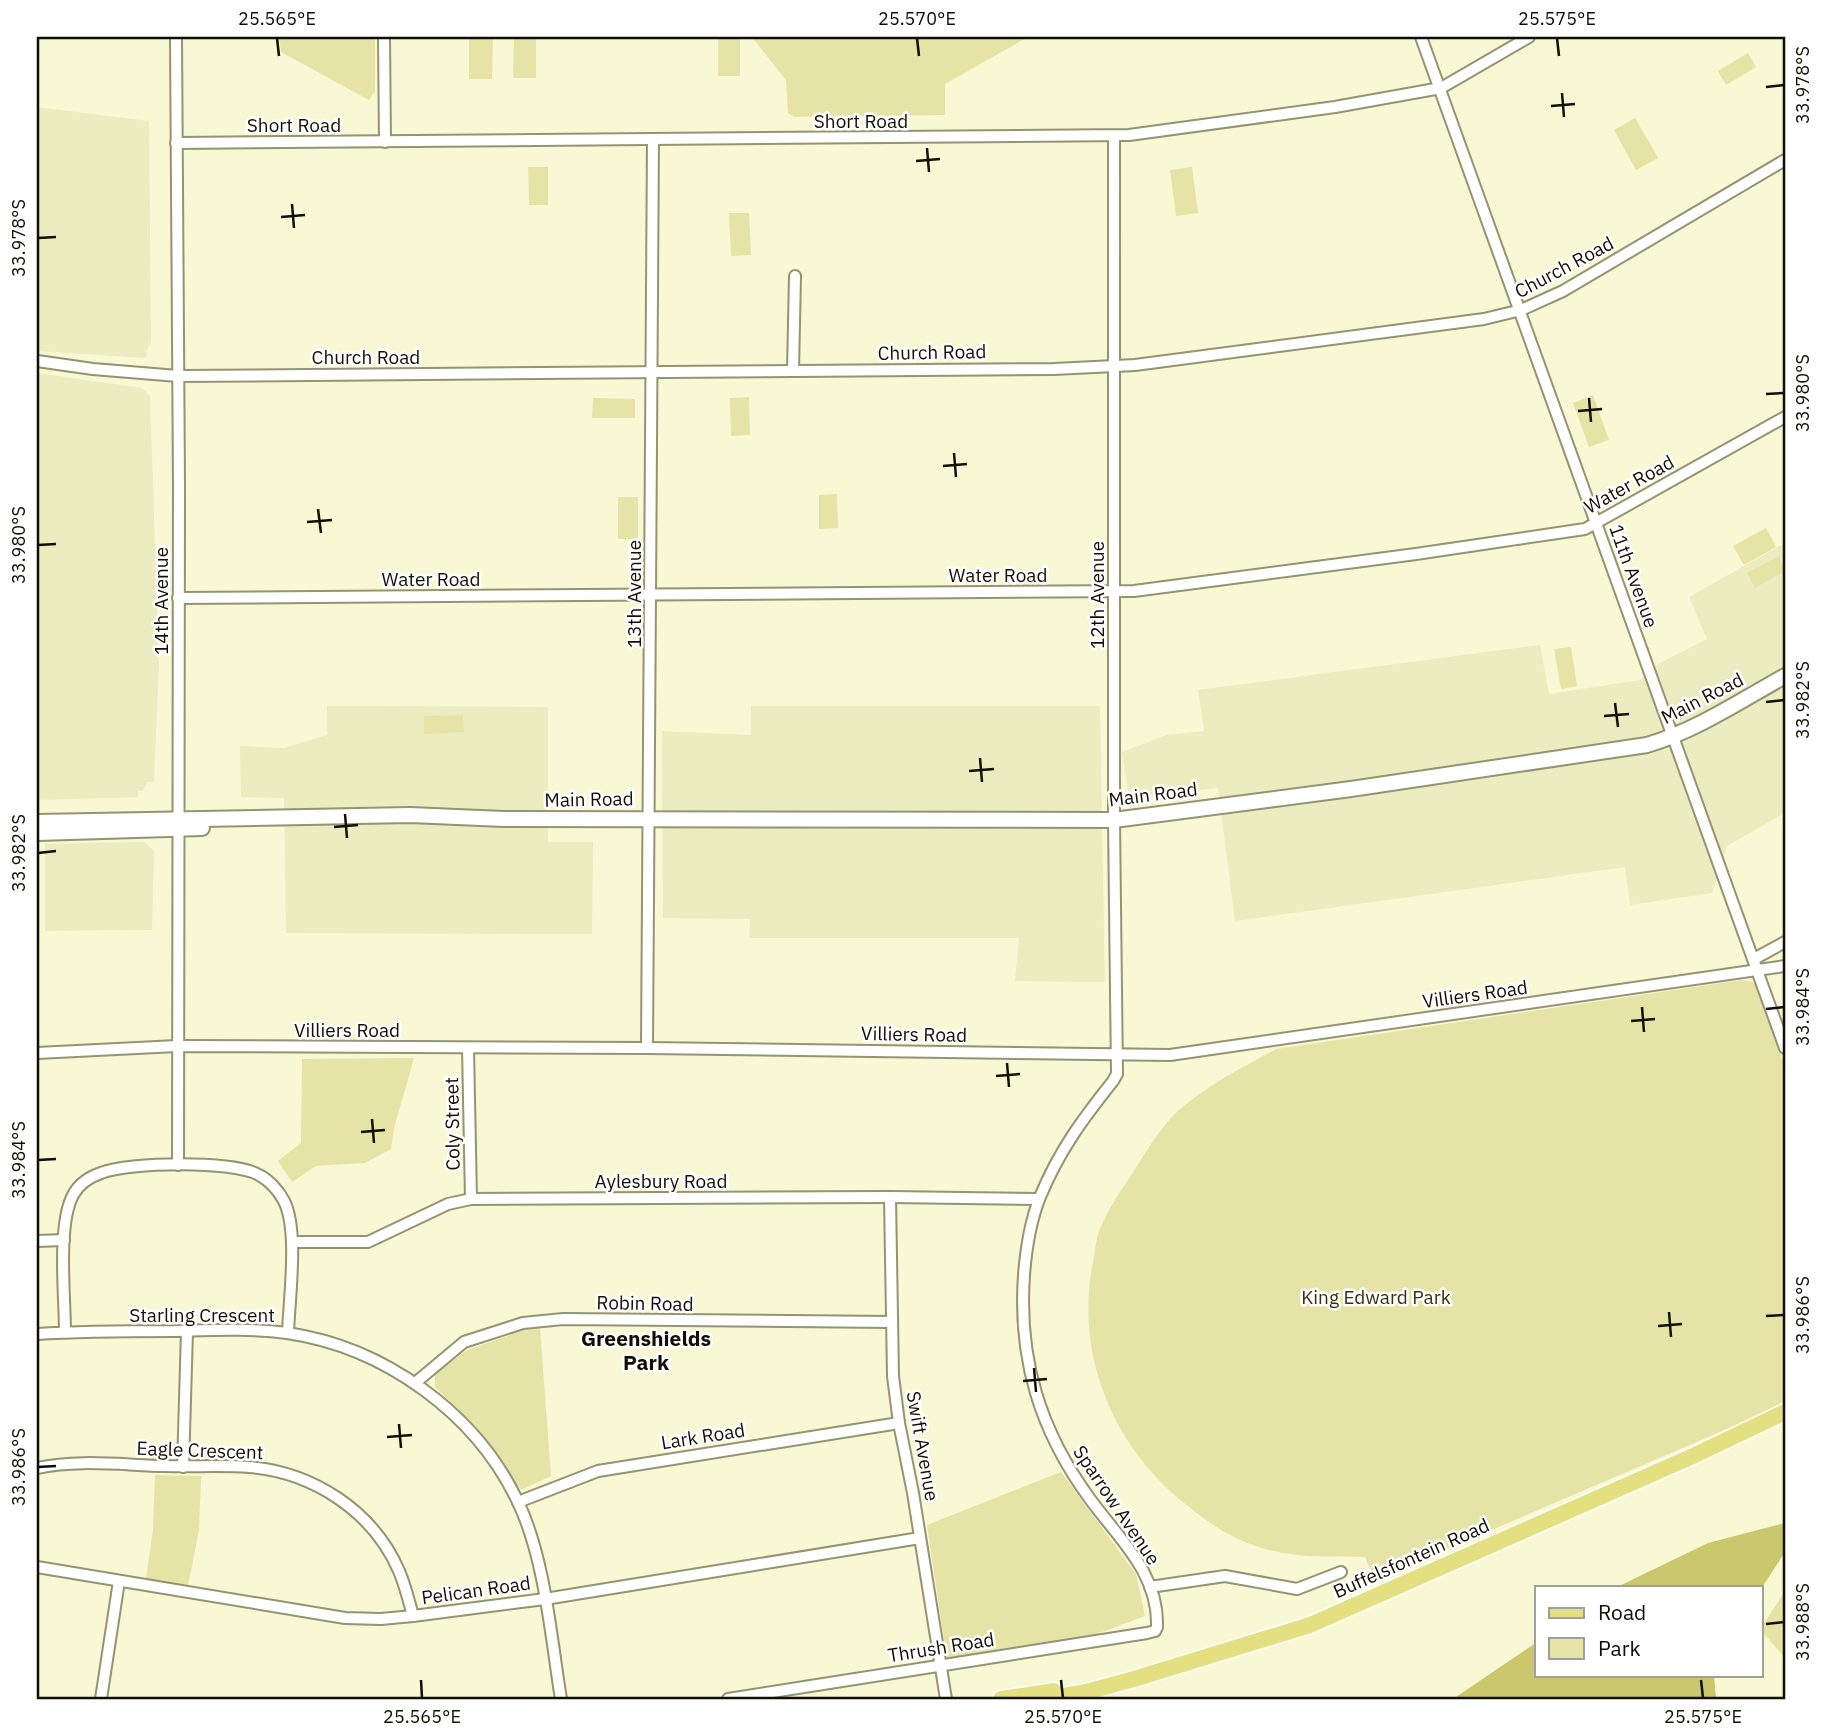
<svg xmlns="http://www.w3.org/2000/svg" width="1822" height="1736" font-family="'IBM Plex Sans',sans-serif">
  <style>
    .built { fill: #ececc1 }
    .green { fill: #e5e3a6 }
    .forest { fill: #cbc76d }
    .lines { fill: none; stroke-linecap: round; stroke-linejoin: round }
    .minor-casing { stroke: #949372; stroke-width: 14 }
    .secondary-casing { stroke: #949372; stroke-width: 18 }
    .primary-casing { stroke: #fff; stroke-width: 19 }
    .minor { stroke: #fff; stroke-width: 10 }
    .secondary { stroke: #fff; stroke-width: 14 }
    .primary { stroke: #e4e082; stroke-width: 16 }
    .ticks { fill: none; stroke: #100f04; stroke-width: 2.5 }
    .labels { text-anchor: middle; stroke-width: 5; stroke-linejoin: round; paint-order: stroke }
    .street-label { font-size: 19px; fill: #100f04; stroke: #fff }
    .park-label { font-size: 19px; fill: #34320a; stroke: #fff }
    .neighbourhood-label { font-size: 21px; font-weight: bold; fill: #100f04; stroke: #fff }
    .neatline { fill: none; stroke: #100f04; stroke-width: 2.5 }
    .ticks-label { font-size: 18px; text-anchor: middle; fill: #100f04 }
  </style>
  <rect width="100%" height="100%" fill="#f8f8d4"/>
  <g class="built">
    <path d="M37,107L149,121L151,342L146,352L147,355L144,358L37,351Z"/>
    <path d="M37,373L142,388L150,396L159,664L154,782H147L143,791H138V797L37,800Z"/>
    <path d="M1785,543V813L1727,846L1712,893L1630,905L1625,867L1235,921L1218,788L1129,799L1122,752L1167,735L1204,731L1198,690L1540,645L1549,694L1640,680L1660,663L1707,639L1689,597Z"/>
    <path d="M327,706L548,707V842H593L592,934L286,933L284,798L241,797L240,746L284,748L327,735Z"/>
    <path d="M751,706H1100L1105,982L1015,981L1019,938H749L750,919L663,918L662,731L751,735Z"/>
    <path d="M144,842L154,851L152,930L45,931V844Z"/>
  </g>
  <g class="green">
    <path d="M279,37H375V91L369,100L281,52Z"/>
    <path d="M469,37H493L492,79H469Z"/>
    <path d="M514,37H536V78H513Z"/>
    <rect x="718" y="37" width="22" height="39"/>
    <path d="M752,37H1028L945,84V115L794,117L788,113L786,80Z"/>
    <path d="M1748,53L1756,67L1726,85L1718,71Z"/>
    <path d="M1635,118L1658,158L1636,170L1614,130Z"/>
    <path d="M528,167H548V205H529Z"/>
    <path d="M1192,167L1198,213L1176,216L1170,170Z"/>
    <path d="M729,213H749L751,255L731,256Z"/>
    <path d="M1593,395L1609,440L1589,447L1573,403Z"/>
    <path d="M749,397L750,435L731,436L730,398Z"/>
    <path d="M593,398L635,399V418H592Z"/>
    <path d="M837,494L838,528L819,529V495Z"/>
    <rect x="618" y="497" width="20" height="42"/>
    <path d="M1766,528L1776,547L1744,565L1733,546Z"/>
    <path d="M1779,556L1785,571L1755,588L1747,573Z"/>
    <path d="M1571,647L1577,686L1561,689L1554,649Z"/>
    <path d="M463,715L464,732L424,734V716Z"/>
    <path d="M1742,980L1753,982L1760,991L1785,1068V1404L1375,1580L1365,1557C1324,1556 1290,1559 1250,1544C1224,1535 1200,1516 1179,1499C1110,1440 1075,1351 1093,1262C1095,1252 1096,1240 1099,1231C1108,1209 1121,1190 1134,1171C1147,1150 1160,1128 1178,1111C1207,1085 1243,1067 1276,1049Z"/>
    <path d="M414,1058L394,1128L391,1149L365,1163L316,1166L292,1182L278,1161L301,1143L302,1059Z"/>
    <path d="M540,1328L551,1476L521,1490L475,1425L435,1387V1374L467,1350L522,1331Z"/>
    <path d="M1061,1472L1136,1574L1145,1616L1089,1637L947,1660L927,1525Z"/>
    <path d="M155,1475L201,1476L199,1530L188,1586L146,1578L153,1530Z"/>
    <path d="M1785,1591V1658L1764,1634L1761,1636V1628Z"/>
  </g>
  <g class="forest">
    <path d="M1785,1523V1552L1761,1589L1617,1587L1708,1543Z"/>
    <path d="M1537,1642V1675H1714L1716,1699H1453Z"/>
  </g>
  <g class="lines">
    <defs>
      <g id="minor">
        <path d="M176,37C176,186 179,335 179,485C179,711 177,938 178,1165"/>
        <path d="M384,37L385,142"/>
        <path d="M1421,37L1785,1048"/>
        <path d="M176,143L1129,135L1335,107L1441,88L1529,37"/>
        <path d="M37,361L93,369L178,376L1054,369L1135,365L1484,319L1521,310L1563,291L1785,160"/>
        <path d="M793,371L795,276"/>
        <path d="M178,598L1134,591L1416,554L1585,529L1785,417"/>
        <path d="M1754,959L1785,942"/>
        <path d="M468,1048L471,1199"/>
        <path d="M647,1048L653,139"/>
        <path d="M37,1053L177,1046L647,1048L1170,1055L1785,966"/>
        <path d="M890,1197L893,1376L899,1423L913,1493L946,1699"/>
        <path d="M37,1241L64,1240"/>
        <path d="M292,1242H368L448,1204L471,1199L890,1197L1039,1199"/>
        <path d="M65,1332C65,1297 57,1225 73,1195C79,1184 89,1177 101,1173C129,1162 233,1160 259,1175C269,1180 279,1191 284,1201C299,1230 289,1300 288,1333"/>
        <path d="M37,1334C83,1331 129,1331 175,1331C212,1330 250,1328 287,1333C384,1347 476,1413 518,1502C545,1558 551,1638 561,1699"/>
        <path d="M415,1383L464,1342L523,1323L563,1319L892,1322"/>
        <path d="M183,1467L187,1331"/>
        <path d="M37,1468C77,1459 123,1465 164,1466C192,1467 221,1465 249,1467C313,1472 373,1511 399,1571C405,1585 409,1601 413,1616"/>
        <path d="M518,1502L598,1471L899,1423"/>
        <path d="M37,1567L345,1618L381,1619L413,1616L545,1599L920,1538"/>
        <path d="M1150,1587L1225,1576L1297,1589L1341,1572"/>
        <path d="M101,1699L119,1581"/>
        <path d="M728,1699L1147,1633L1155,1631L1157,1627C1159,1573 1119,1539 1090,1499C1040,1431 1018,1359 1024,1275C1026,1249 1030,1222 1040,1197C1059,1151 1082,1120 1113,1081L1117,1074L1114,820V136"/>
      </g>
      <g id="secondary">
        <path d="M37,822L410,815L504,819L1114,820L1351,789L1647,745C1697,730 1740,701 1785,676"/>
        <path d="M37,833L202,828"/>
      </g>
      <g id="primary">
        <path d="M1001,1699L1054,1691"/>
        <path d="M1046,1699L1086,1692L1134,1679L1310,1625L1693,1456L1785,1412"/>
      </g>
    </defs>
    <use href="#minor" class="minor-casing"/>
    <use href="#secondary" class="secondary-casing"/>
    <use href="#primary" class="primary-casing"/>
    <use href="#minor" class="minor"/>
    <use href="#secondary" class="secondary"/>
    <use href="#primary" class="primary"/>
  </g>
  <path class="ticks" d="M277,38L279,56M917,38L919,56M1557,38L1559,56M1766,87L1784,85M1562,93L1564,117M1551,106L1575,104M927,148L929,172M916,161L940,159M292,204L294,228M281,217L305,215M38,238L56,237M1766,394L1784,393M1589,398L1591,422M1578,411L1602,409M954,453L956,477M943,466L967,464M318,509L321,533M307,522L332,520M38,545L56,544M1766,702L1784,700M1615,703L1618,727M1604,716L1629,714M980,758L982,782M969,771L994,769M345,814L347,838M334,827L358,825M38,853L56,851M1642,1007L1644,1032M1766,1009L1784,1007M1631,1021L1655,1019M1007,1063L1009,1087M996,1076L1020,1074M372,1119L374,1143M361,1132L385,1130M38,1160L56,1159M1669,1312L1671,1337M1766,1316L1784,1315M1658,1326L1682,1324M1034,1368L1036,1392M1023,1381L1047,1379M399,1424L401,1448M387,1437L412,1435M38,1467L56,1466M1766,1624L1784,1622M421,1680L422,1698M1061,1680L1063,1698M1701,1680L1703,1698"/>
  <g class="labels">
    <g class="street-label">
      <text x="861" y="128">Short Road</text>
      <text x="294" y="132">Short Road</text>
      <text transform="translate(1564 267) rotate(-28)" y="7">Church Road</text>
      <text transform="translate(932 352) rotate(-1)" y="7">Church Road</text>
      <text x="366" y="364">Church Road</text>
      <text transform="translate(1629 484) rotate(-29)" y="7">Water Road</text>
      <text x="998" y="582">Water Road</text>
      <text transform="translate(1634 576) rotate(70)" y="7">11th Avenue</text>
      <text x="431" y="586">Water Road</text>
      <text transform="translate(634 594) rotate(-90)" y="7">13th Avenue</text>
      <text transform="translate(1097 595) rotate(-90)" y="7">12th Avenue</text>
      <text transform="translate(161 601) rotate(-90)" y="7">14th Avenue</text>
      <text transform="translate(1702 698) rotate(-27)" y="7">Main Road</text>
      <text transform="translate(1153 794) rotate(-7)" y="7">Main Road</text>
      <text transform="translate(589 799) rotate(-1)" y="7">Main Road</text>
      <text transform="translate(1475 994) rotate(-8)" y="7">Villiers Road</text>
      <text x="347" y="1037">Villiers Road</text>
      <text transform="translate(914 1034) rotate(1)" y="7">Villiers Road</text>
      <text transform="translate(452 1124) rotate(-91)" y="7">Coly Street</text>
      <text x="661" y="1188">Aylesbury Road</text>
      <text transform="translate(645 1303) rotate(1)" y="7">Robin Road</text>
      <text x="202" y="1322">Starling Crescent</text>
      <text transform="translate(703 1436) rotate(-9)" y="7">Lark Road</text>
      <text transform="translate(923 1446) rotate(80)" y="7">Swift Avenue</text>
      <text transform="translate(200 1450) rotate(2)" y="7">Eagle Crescent</text>
      <text transform="translate(1117 1505) rotate(56)" y="7">Sparrow Avenue</text>
      <text transform="translate(1411 1558) rotate(-24)" y="7">Buffelsfontein Road</text>
      <text transform="translate(476 1590) rotate(-8)" y="7">Pelican Road</text>
      <text transform="translate(941 1647) rotate(-9)" y="7">Thrush Road</text>
    </g>
    <g class="park-label">
      <text x="1376" y="1304">King Edward Park</text>
    </g>
    <g class="neighbourhood-label">
      <text x="646" y="1346">Greenshields<tspan x="646" dy="24">Park</tspan></text>
    </g>
  </g>
  <rect width="1822" height="1736" fill="none" stroke="#ffffff" stroke-width="77"/>
  <rect x="1535" y="1586" width="228" height="91" fill="#ffffff" stroke="#9f9f9b" stroke-width="2"/>
  <rect x="1549" y="1608" width="35" height="10" fill="#e4e082" stroke="#9f9f9b" stroke-width="2"/>
  <text x="1598" y="1620" font-size="21" fill="#100f04">Road</text>
  <rect x="1549" y="1638" width="35" height="21" fill="#e5e3a6" stroke="#9f9f9b" stroke-width="2"/>
  <text x="1598" y="1656" font-size="21" fill="#100f04">Park</text>
  <rect x="38" y="38" width="1746" height="1660" class="neatline"/>
  <g class="ticks-label">
    <text x="277" y="25">25.565°E</text>
    <text x="917" y="25">25.570°E</text>
    <text x="1557" y="25">25.575°E</text>
    <text transform="translate(1803 85) rotate(-90)" y="6">33.978°S</text>
    <text transform="translate(19 238) rotate(-90)" y="6">33.978°S</text>
    <text transform="translate(1803 393) rotate(-90)" y="6">33.980°S</text>
    <text transform="translate(19 545) rotate(-90)" y="6">33.980°S</text>
    <text transform="translate(1803 700) rotate(-90)" y="6">33.982°S</text>
    <text transform="translate(19 853) rotate(-90)" y="6">33.982°S</text>
    <text transform="translate(1803 1007) rotate(-90)" y="6">33.984°S</text>
    <text transform="translate(19 1160) rotate(-90)" y="6">33.984°S</text>
    <text transform="translate(1803 1315) rotate(-90)" y="6">33.986°S</text>
    <text transform="translate(19 1467) rotate(-90)" y="6">33.986°S</text>
    <text transform="translate(1803 1622) rotate(-90)" y="6">33.988°S</text>
    <text x="422" y="1723">25.565°E</text>
    <text x="1063" y="1723">25.570°E</text>
    <text x="1703" y="1723">25.575°E</text>
  </g>
</svg>
